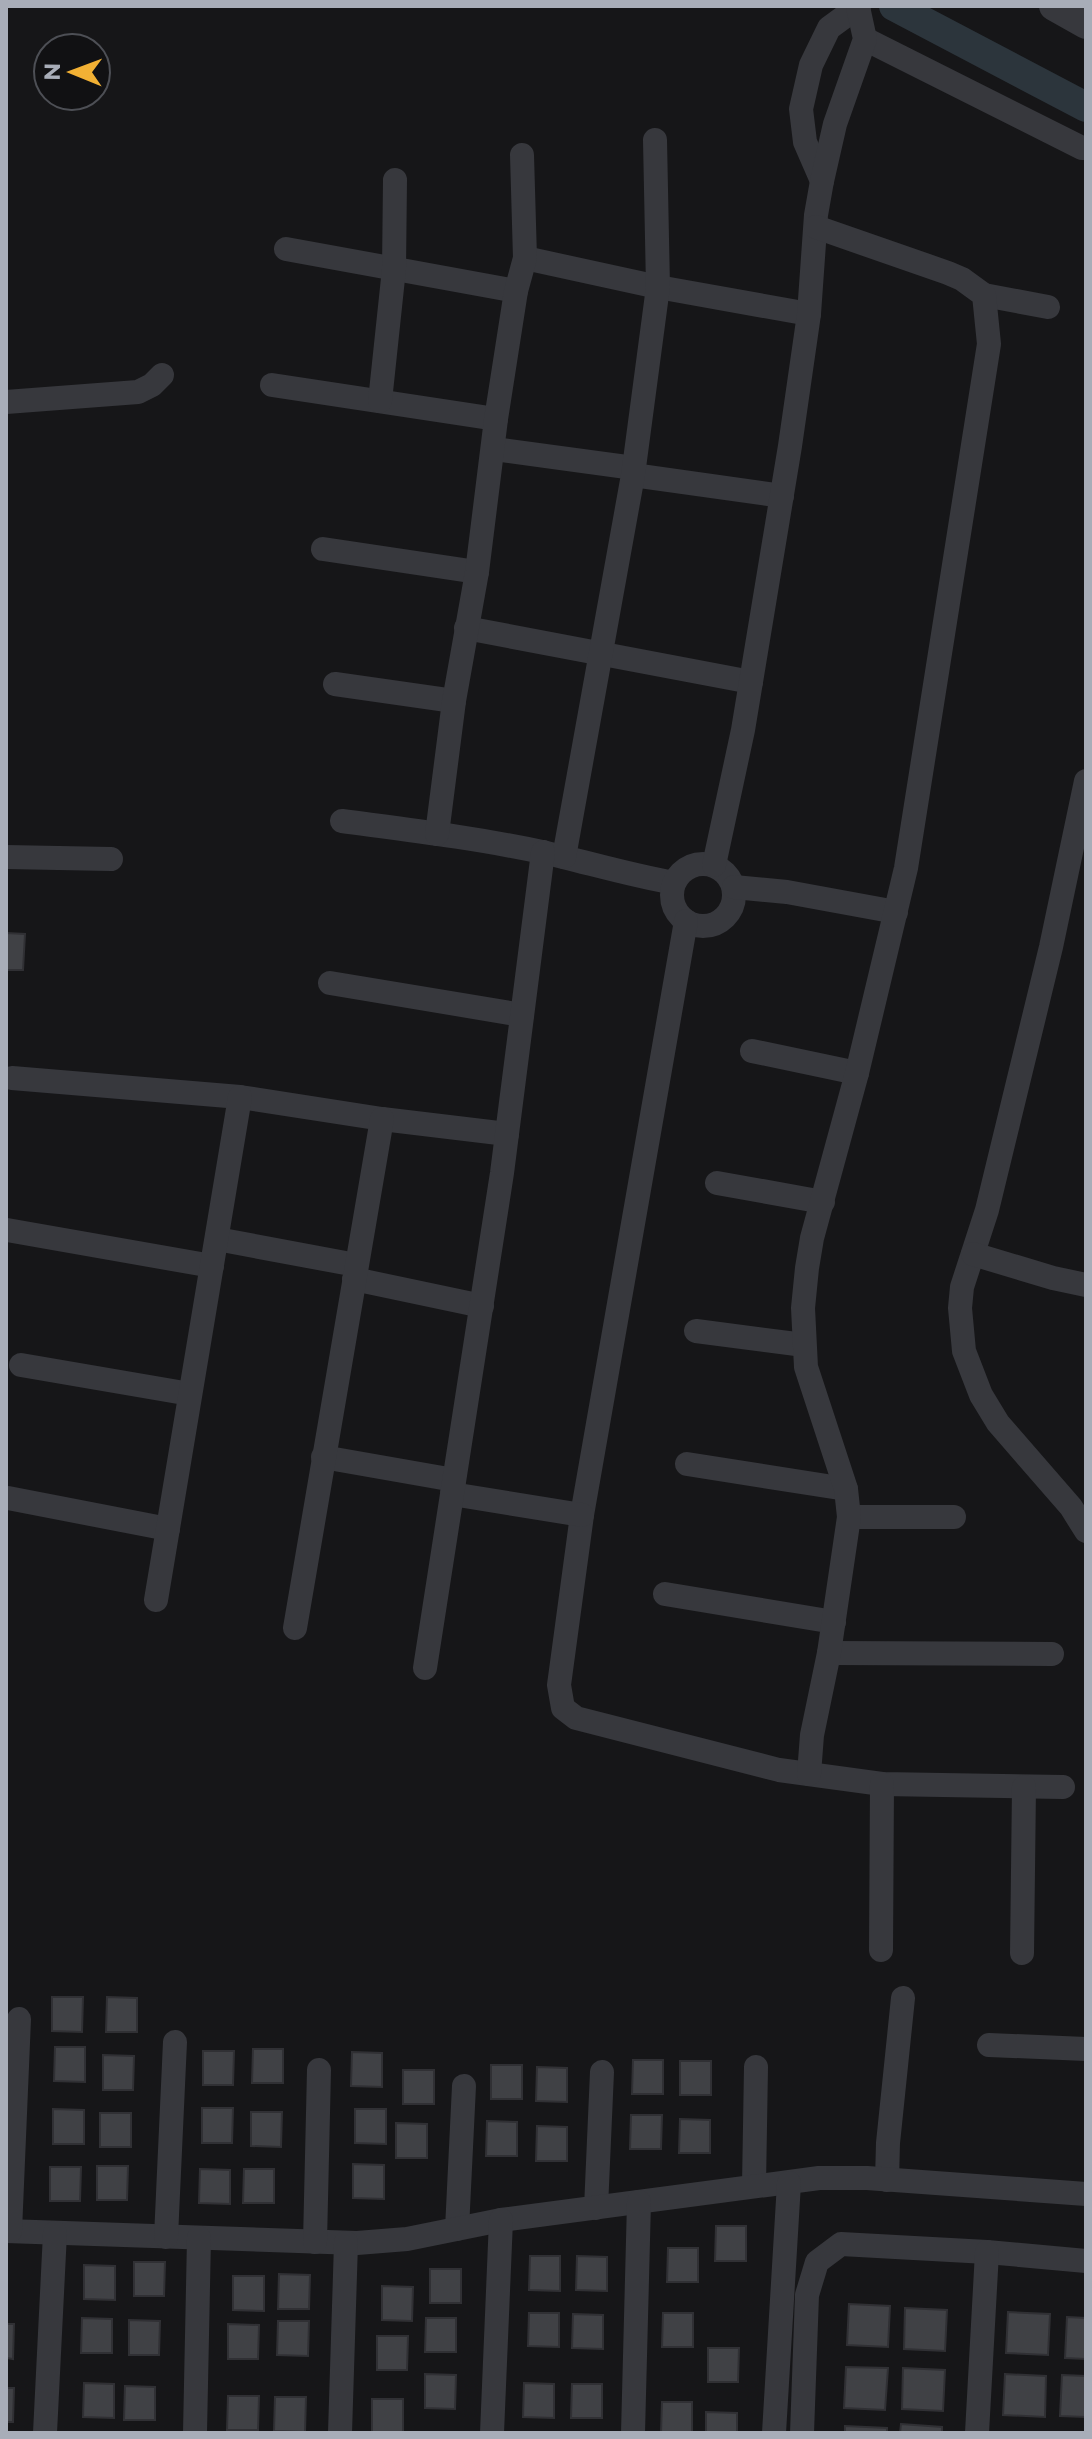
<svg xmlns="http://www.w3.org/2000/svg" width="1092" height="2439" font-family="Montserrat,sans-serif">
  <style>
    .lines { fill: none; stroke-linecap: round; stroke-linejoin: round }
    .canal { stroke: #2c353c; stroke-width: 30 }
    .building { fill: #404145; stroke: #303034; stroke-width: 2 }
    .minor { stroke: #37383d; stroke-width: 24 }
    .tertiary { stroke: #37383d; stroke-width: 30 }
  </style>
  <rect width="100%" height="100%" fill="#161618"/>
  <g class="lines">
    <path class="canal" d="M894,6L1086,107"/>
  </g>
  <g class="building">
    <path d="M6,933L25,934L23,970H6Z"/>
    <path d="M52,1997H83L82,2032L52,2031Z"/>
    <path d="M107,1997L137,1998V2032H106Z"/>
    <path d="M55,2047H85V2082L54,2081Z"/>
    <path d="M253,2049H283V2083H252Z"/>
    <path d="M203,2051H234L233,2085H203Z"/>
    <path d="M352,2052L382,2053V2087L351,2086Z"/>
    <path d="M103,2055L134,2056L133,2090H103Z"/>
    <path d="M633,2060H663V2094H632Z"/>
    <rect x="680" y="2061" width="31" height="34"/>
    <rect x="491" y="2065" width="31" height="34"/>
    <path d="M537,2067L567,2068V2102L536,2101Z"/>
    <rect x="403" y="2070" width="31" height="34"/>
    <path d="M202,2108H233L232,2143H202Z"/>
    <path d="M53,2109L84,2110V2144H53Z"/>
    <path d="M355,2109H386V2144L355,2143Z"/>
    <path d="M251,2112H282L281,2147L251,2146Z"/>
    <rect x="100" y="2113" width="31" height="34"/>
    <path d="M631,2115H662L661,2149H630Z"/>
    <path d="M680,2119L710,2120V2153H679Z"/>
    <path d="M487,2121L517,2122V2156H486Z"/>
    <path d="M396,2123L427,2124V2158H396Z"/>
    <path d="M537,2126L567,2127V2161H536Z"/>
    <path d="M353,2164L384,2165V2199L353,2198Z"/>
    <path d="M97,2166H128L127,2200H97Z"/>
    <path d="M50,2167H81L80,2201H50Z"/>
    <path d="M200,2169L230,2170V2204L199,2203Z"/>
    <path d="M244,2169H274V2203H243Z"/>
    <path d="M716,2226H746V2261H715Z"/>
    <path d="M668,2248H698V2282H667Z"/>
    <path d="M530,2256H560V2291L529,2290Z"/>
    <path d="M577,2256L607,2257V2291L576,2290Z"/>
    <path d="M134,2262H165L164,2296H134Z"/>
    <path d="M84,2265L115,2266V2300L84,2299Z"/>
    <rect x="430" y="2269" width="31" height="34"/>
    <path d="M279,2274L310,2275L309,2309H278Z"/>
    <path d="M233,2276H264V2311L233,2310Z"/>
    <path d="M382,2286L413,2287L412,2321L382,2320Z"/>
    <path d="M849,2304L890,2306L888,2347L847,2345Z"/>
    <path d="M905,2308L947,2310L945,2351L904,2349Z"/>
    <path d="M1008,2312L1050,2314L1048,2355L1006,2353Z"/>
    <path d="M529,2313H559V2347L528,2346Z"/>
    <path d="M663,2313H693V2347H662Z"/>
    <path d="M573,2314L603,2315V2349L572,2348Z"/>
    <path d="M1067,2317L1086,2318V2359L1065,2358Z"/>
    <path d="M82,2318L112,2319V2353H81Z"/>
    <path d="M426,2318H456V2352H425Z"/>
    <path d="M129,2320L160,2321L159,2355H129Z"/>
    <path d="M278,2321H309L308,2356L277,2355Z"/>
    <path d="M6,2324H14L13,2359L6,2358Z"/>
    <path d="M228,2324L259,2325L258,2359H228Z"/>
    <path d="M377,2336H408L407,2370H377Z"/>
    <path d="M708,2348H739L738,2382H708Z"/>
    <path d="M846,2367L888,2368L885,2410L844,2408Z"/>
    <path d="M903,2368L945,2370L943,2411L902,2409Z"/>
    <path d="M425,2374L456,2375L455,2409L425,2408Z"/>
    <path d="M1005,2374L1046,2376L1045,2417L1003,2415Z"/>
    <path d="M1062,2375L1086,2376V2417L1060,2416Z"/>
    <path d="M84,2383L114,2384V2418L83,2417Z"/>
    <path d="M524,2383L554,2384V2418L523,2417Z"/>
    <path d="M572,2384H602V2418H571Z"/>
    <path d="M125,2386L155,2387V2420H124Z"/>
    <path d="M6,2388H14L13,2422H6Z"/>
    <path d="M228,2396H259L258,2430H227Z"/>
    <path d="M275,2397H306L305,2432L274,2431Z"/>
    <rect x="372" y="2399" width="31" height="34"/>
    <path d="M662,2402H692V2433H661Z"/>
    <path d="M706,2412L737,2413V2433H706Z"/>
    <path d="M901,2424L942,2427V2433H900Z"/>
    <path d="M845,2426L887,2428V2433H845Z"/>
  </g>
  <g class="lines">
    <g class="minor">
      <path d="M865,39L1082,148"/>
      <path d="M822,181L805,142L801,109L811,65L829,28L859,6"/>
      <path d="M286,249L516,291"/>
      <path d="M525,258L658,287L809,314"/>
      <path d="M984,295L1048,307"/>
      <path d="M272,385L496,419"/>
      <path d="M380,401L394,269L395,180"/>
      <path d="M6,402L138,392L152,385L162,375"/>
      <path d="M494,449L634,468"/>
      <path d="M633,475L782,496"/>
      <path d="M323,549L477,572"/>
      <path d="M466,628L751,682"/>
      <path d="M335,684L454,701"/>
      <path d="M1086,781L1051,947L987,1210L962,1287L960,1308L964,1351L981,1395L998,1423L1071,1507L1086,1531"/>
      <path d="M342,821C409,830 476,838 542,852C586,862 629,875 674,883"/>
      <path d="M437,834L454,701L477,572L496,419L516,291L525,258L522,155"/>
      <path d="M6,857L111,859"/>
      <path d="M564,857L633,475L658,287L655,140"/>
      <circle cx="703" cy="895" r="31"/>
      <path d="M714,865L743,730L790,446L809,314L816,215L822,181L835,124L865,39L858,7"/>
      <path d="M734,887L787,892L896,912"/>
      <path d="M686,921L582,1515L559,1685L563,1708L576,1718L779,1770L882,1784L1063,1787"/>
      <path d="M330,983L522,1015"/>
      <path d="M752,1051L857,1073"/>
      <path d="M12,1078L240,1097L382,1119L507,1134"/>
      <path d="M717,1183L823,1202"/>
      <path d="M7,1230L212,1266"/>
      <path d="M217,1239L356,1265"/>
      <path d="M973,1254L1053,1278L1086,1285"/>
      <path d="M354,1279L482,1306"/>
      <path d="M696,1331L804,1345"/>
      <path d="M21,1365L190,1394"/>
      <path d="M323,1457L454,1480"/>
      <path d="M687,1464L846,1489"/>
      <path d="M452,1494L582,1515"/>
      <path d="M8,1498L168,1529"/>
      <path d="M849,1517H954"/>
      <path d="M665,1594L834,1622"/>
      <path d="M156,1600L240,1097"/>
      <path d="M295,1628L382,1119"/>
      <path d="M829,1653L1052,1654"/>
      <path d="M425,1668L502,1173L543,852"/>
      <path d="M809,1774L812,1735L829,1653L849,1517L846,1489L806,1367L803,1308L807,1268L812,1238L857,1073L906,868L989,344L984,295L962,279L948,273L816,227"/>
      <path d="M881,1950L882,1784"/>
      <path d="M1022,1953L1024,1787"/>
      <path d="M989,2045L1086,2049"/>
      <path d="M887,2180L888,2143L903,1998"/>
      <path d="M754,2185L756,2067"/>
      <path d="M596,2208L602,2072"/>
      <path d="M457,2229L464,2086"/>
      <path d="M6,2231L357,2243L407,2239L501,2220L819,2178H867L1086,2194"/>
      <path d="M10,2231L19,2019"/>
      <path d="M166,2237L175,2042"/>
      <path d="M315,2242L319,2070"/>
      <path d="M45,2433L55,2233"/>
      <path d="M195,2433L199,2238"/>
      <path d="M340,2433L346,2243"/>
      <path d="M492,2433L501,2220"/>
      <path d="M633,2433L639,2202"/>
      <path d="M774,2433L789,2183"/>
      <path d="M802,2433L807,2295L817,2262L841,2244L987,2252L1086,2261"/>
      <path d="M977,2433L987,2252"/>
    </g>
    <path class="tertiary" d="M1054,6L1086,24"/>
  </g>
  <rect width="1092" height="2439" fill="none" stroke="#a8adb8" stroke-width="16"/>
  <g transform="translate(72 72) rotate(271)"><circle r="38" fill="#111113" stroke="#4d4f55" stroke-width="2"/>
  <path d="M0-6L14 30L0 20L-14 30Z" fill="#f2b134"/>
  <text y="-12" font-size="22" font-weight="bold" text-anchor="middle" fill="#a8adb8">N</text>
  </g>
</svg>
